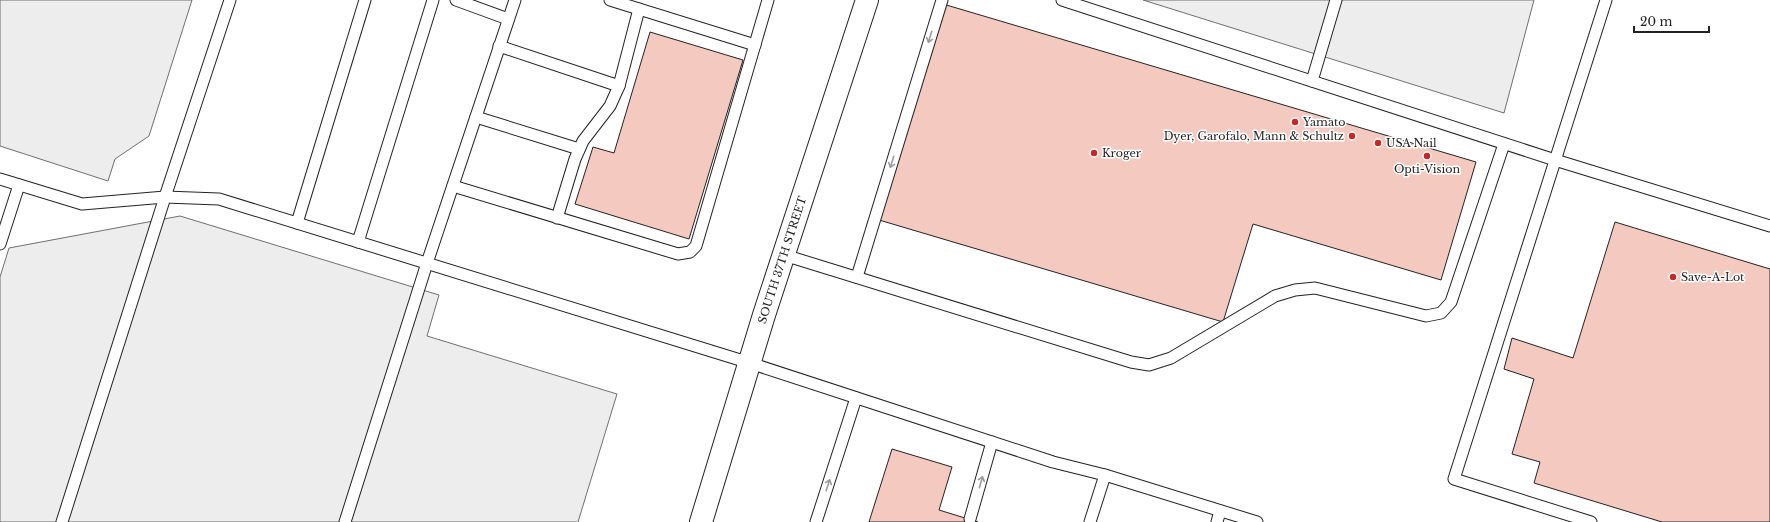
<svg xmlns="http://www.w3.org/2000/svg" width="1770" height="522" font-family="'Libre Baskerville',serif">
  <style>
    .parking { fill: #ededed; stroke: #6f6f6f }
    .building { fill: #f3c9c0; stroke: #222 }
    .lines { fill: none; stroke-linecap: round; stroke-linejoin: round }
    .lane-casing { stroke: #222; stroke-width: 13 }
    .secondary-casing { stroke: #222; stroke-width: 24 }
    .lane { stroke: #fff; stroke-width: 11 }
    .secondary { stroke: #fff; stroke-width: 22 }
    .oneway { stroke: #9c9c9c }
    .poi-dot { fill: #c62828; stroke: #fff; stroke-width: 1.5 }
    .labels { text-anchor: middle; stroke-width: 3; stroke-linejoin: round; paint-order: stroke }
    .poi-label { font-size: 11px; fill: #222; stroke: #fff; text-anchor: start }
    .street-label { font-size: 11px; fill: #222; stroke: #fff }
  </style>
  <rect width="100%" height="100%" fill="#fff"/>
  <g class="parking">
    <path d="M0,0H192L149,136L115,159L108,181L0,146Z"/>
    <path d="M1143,0H1534L1504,113Z"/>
    <path d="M180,216L439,295L427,336L617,394L578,522H0V277L9,248Z"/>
  </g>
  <g class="building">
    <path d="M943,4L1476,162L1441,280L1253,224L1223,322L879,220Z"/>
    <path d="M650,32L743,60L689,239L575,204L593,147L614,153Z"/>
    <path d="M1615,222L1770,269V522H1662L1534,483L1540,462L1512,454L1534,379L1504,369L1512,338L1573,358Z"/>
    <path d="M892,449L952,467L939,510L978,522H869Z"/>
  </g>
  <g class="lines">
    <defs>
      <g id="lane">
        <path d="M456,0L508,19"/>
        <path d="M610,0L755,45"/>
        <path d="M1062,0L1555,160L1770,226"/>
        <path d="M499,46L619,86"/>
        <path d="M1312,81L1336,0"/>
        <path d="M476,117L579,149"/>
        <path d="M0,179L82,204L165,197L219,199L750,363L1053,462L1105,475L1090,522"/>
        <path d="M453,186L678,254L690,252L696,246L768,0"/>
        <path d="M557,218L575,159L583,141L610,106L619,86L639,9"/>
        <path d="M297,223L365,0"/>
        <path d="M358,242L433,0"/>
        <path d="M0,244L19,185"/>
        <path d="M784,255L1131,362L1149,365L1171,358L1275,296L1295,290L1315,288L1426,316L1441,313L1451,302L1504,144"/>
        <path d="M857,277L942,0"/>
        <path d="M1105,475L1257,522"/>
        <path d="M970,519L992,442"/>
        <path d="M62,522L165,197L230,0"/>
        <path d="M345,522L427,263L515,0"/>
        <path d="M816,522L856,398"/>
        <path d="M1217,522L1220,511"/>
        <path d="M1591,522L1454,479L1606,0"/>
      </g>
      <path id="secondary" d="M701,522L764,315L867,0"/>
    </defs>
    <use href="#lane" class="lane-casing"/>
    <use href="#secondary" class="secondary-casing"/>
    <use href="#lane" class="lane"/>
    <use href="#secondary" class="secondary"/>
  </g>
  <defs><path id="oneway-shaft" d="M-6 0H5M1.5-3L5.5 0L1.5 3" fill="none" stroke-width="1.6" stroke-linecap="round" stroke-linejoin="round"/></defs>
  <g class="oneway">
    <use href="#oneway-shaft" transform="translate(930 37) rotate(107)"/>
    <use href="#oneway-shaft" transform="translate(892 162) rotate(107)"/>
    <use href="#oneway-shaft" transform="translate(981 482) rotate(-74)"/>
    <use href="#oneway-shaft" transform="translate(828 485) rotate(-72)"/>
  </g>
  <g class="poi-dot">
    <circle cx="1295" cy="122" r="4"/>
    <circle cx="1352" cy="136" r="4"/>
    <circle cx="1378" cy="143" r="4"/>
    <circle cx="1094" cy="153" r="4"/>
    <circle cx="1427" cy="156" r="4"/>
    <circle cx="1673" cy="277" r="4"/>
  </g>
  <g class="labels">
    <g class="poi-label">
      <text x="1303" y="126">Yamato</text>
      <text x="1344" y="140" text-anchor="end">Dyer, Garofalo, Mann &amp; Schultz</text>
      <text x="1386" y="147">USA Nail</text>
      <text x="1102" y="157">Kroger</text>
      <text x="1427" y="173" text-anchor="middle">Opti-Vision</text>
      <text x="1681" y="281">Save-A-Lot</text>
    </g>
    <g class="street-label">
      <text transform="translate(782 260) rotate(-72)" y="4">SOUTH 37TH STREET</text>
    </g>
  </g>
  <path d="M1634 26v6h75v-6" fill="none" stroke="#222222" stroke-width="2"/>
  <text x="1640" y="26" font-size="12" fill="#222222" stroke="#ffffff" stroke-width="3" paint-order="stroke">20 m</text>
</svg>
